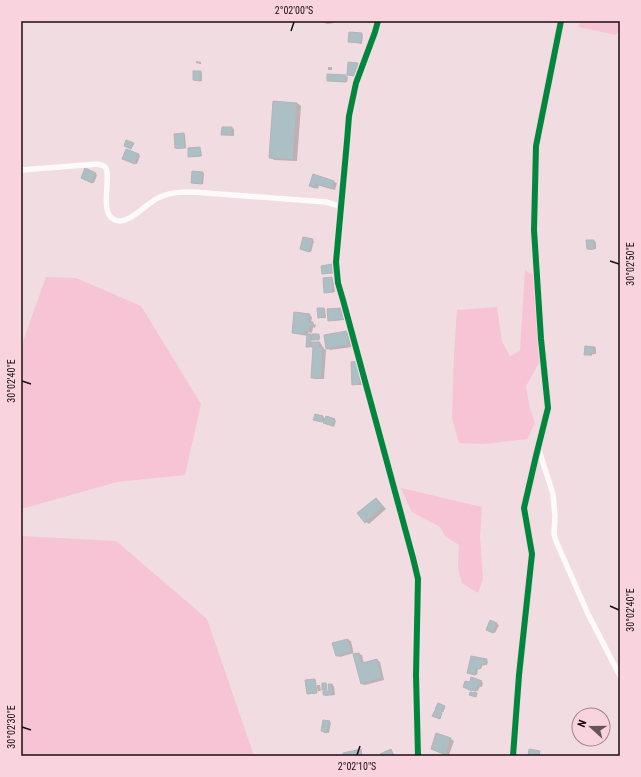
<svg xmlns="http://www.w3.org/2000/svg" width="641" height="777" font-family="'Roboto Condensed',sans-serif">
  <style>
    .green { fill: #f6c4d4 }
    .shadow { fill: #0003 }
    .building { fill: #acbfc4; stroke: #b5b3b7 }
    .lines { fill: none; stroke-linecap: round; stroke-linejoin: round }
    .street { stroke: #fdfafb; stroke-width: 5.5 }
    .secondary { stroke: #f9f1f4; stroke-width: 8 }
    .cycleway-casing { stroke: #f9d4df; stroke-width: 8 }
    .cycleway { stroke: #00873e; stroke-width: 6 }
    .ticks { fill: none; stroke: #190d11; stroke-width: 1.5 }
    .neatline { fill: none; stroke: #190d11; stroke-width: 1.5 }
    .ticks-label { font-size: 10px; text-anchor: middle; fill: #190d11 }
  </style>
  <rect width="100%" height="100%" fill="#f1dce2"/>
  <g class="green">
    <path d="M581,21H620V29L616,35L578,27Z"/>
    <path d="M525,270L533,275L540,361L526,386L530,409L535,423L527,439L484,444L459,443L452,418L454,354L457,310L497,307L502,342L510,356L520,351Z"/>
    <path d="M46,277L76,278L141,306L201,404L185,475L117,482L21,509V347Z"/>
    <path d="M401,488L482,507L480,537L483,579L478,593L462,583L458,568L459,545L445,536L440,527L412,512Z"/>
    <path d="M21,536L116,541L207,619L254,756H21Z"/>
  </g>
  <g class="shadow">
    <path d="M325,21H333L334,23L327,24L325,23Z"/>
    <path d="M361,34L363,35L362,44L349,41Z"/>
    <path d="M196,61L201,62V64L196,63Z"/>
    <rect x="328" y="67" width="4" height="3"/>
    <path d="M201,72L202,73V81H195L194,80Z"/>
    <path d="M328,75L346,76L348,77L347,82L330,81Z"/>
    <path d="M297,103L301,106L297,161L274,160L270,157Z"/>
    <path d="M222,128H232L234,129V136L224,135L222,134Z"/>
    <path d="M184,134L185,135L186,148L177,149L176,148Z"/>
    <path d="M200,149L201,150L202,156L191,157L189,156Z"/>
    <path d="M139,155L140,156L137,164L125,159Z"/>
    <path d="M203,173L204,174L203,184L194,183Z"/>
    <path d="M95,174L97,175L94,183L84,179Z"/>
    <path d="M313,175L337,183L335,190L319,185L318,189L313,187Z"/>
    <path d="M312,240L314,241L311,252L303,250Z"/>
    <path d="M594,241L596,242V249L589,250L588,249Z"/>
    <path d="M332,278L333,279L335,292L327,293L325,292Z"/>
    <path d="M324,309L325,310L326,318H321L319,317Z"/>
    <path d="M341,309L342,310L343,315L345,320L331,321L329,320Z"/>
    <path d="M309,315L312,317L311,323L316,325L315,328L313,327L312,333L308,332V335L313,336V335L320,336L319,340H313L311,338V343H320L322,345V348L326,350L324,379H315L312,377L314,348L310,346V347H307L308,336L296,334L293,332Z"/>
    <path d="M347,332L350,334L352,347L330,350L327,348Z"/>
    <path d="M595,348L596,349V354L592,353V356L585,354Z"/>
    <path d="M361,363L362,385H355L353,384Z"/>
    <path d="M315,415L323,417L326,419L327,417L336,421L334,427L325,422L316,420Z"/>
    <path d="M376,499L379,501L386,509L369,524L366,522Z"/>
    <path d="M491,621L499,625L495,633L489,631Z"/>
    <path d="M348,640L351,641L354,655L359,654L362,655L364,664L377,660L380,662L384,680L365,685L362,684L354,653L340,657L337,656Z"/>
    <path d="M486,660L488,661L487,665L483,664L481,669H478L477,675L468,673Z"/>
    <path d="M472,679L483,683L482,687L480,686L478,691L474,690V691L464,686L470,684Z"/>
    <path d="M316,681L317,685H320L321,691H318V693Z"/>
    <path d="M329,685H332L334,686L335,695L326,696L324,695L330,692Z"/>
    <path d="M329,722L331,723L329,733L324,732Z"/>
    <path d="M451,739L454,741L449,755L436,750Z"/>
  </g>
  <g class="building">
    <path d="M349,32L362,33L361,43L348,42Z"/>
    <path d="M348,62L358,63V68H356L355,76L347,75Z"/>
    <path d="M193,71H201V81L193,80Z"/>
    <path d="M327,74L346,75V82L327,81Z"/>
    <path d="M273,101L297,103L293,160L269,158Z"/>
    <path d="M222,127H232V135H221Z"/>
    <path d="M184,133L185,148H175L174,134Z"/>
    <path d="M126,140L134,143L131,149L124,146Z"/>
    <path d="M200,147L201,156L188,157V148Z"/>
    <path d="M126,149L139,154L135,164L122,159Z"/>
    <path d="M85,168L96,173L92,183L81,178Z"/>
    <path d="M192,171L203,172L202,184L191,183Z"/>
    <path d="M313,174L334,181L332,189L316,184L315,188L309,186Z"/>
    <path d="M303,237L313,239L309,252L300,249Z"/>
    <path d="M586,240H594V249H587Z"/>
    <path d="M332,264L333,273L322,274L321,266Z"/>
    <path d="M332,277L333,292L324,293L323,278Z"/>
    <path d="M317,308H324L325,317L318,318Z"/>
    <path d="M341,308V314H344V319L328,321L327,309Z"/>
    <path d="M294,312L310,314L309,322H313V327L310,326L309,332L305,331V334L292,333Z"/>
    <path d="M347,331L349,345L326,349L324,335Z"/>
    <path d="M307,334H311L310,347H306Z"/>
    <path d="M312,334H319V340H311Z"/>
    <path d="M311,342H320L319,347H323L322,378H311L313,347H311Z"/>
    <path d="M585,346L595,347L594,354L590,353V355H584Z"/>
    <path d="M359,361L360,384L352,385L351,362Z"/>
    <path d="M315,414L323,416L322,422L313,420Z"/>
    <path d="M326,416L335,419L333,426L323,423Z"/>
    <path d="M376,498L383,507L365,523L357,513Z"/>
    <path d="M490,620L497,623L493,633L486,630Z"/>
    <path d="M348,639L351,652L336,656L332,643Z"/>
    <path d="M359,653L362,663L377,659L382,678L361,684L353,654Z"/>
    <path d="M471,656L487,659L485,665L481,664L480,669L476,668L475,675L467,673Z"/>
    <path d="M471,677L482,681L480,687L478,686L476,691L472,690V691L463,687L465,681L470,682Z"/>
    <path d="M315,679L317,693L307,694L305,680Z"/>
    <path d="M322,683H326L327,690H322Z"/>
    <path d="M328,684H332L333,694L323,695V691H329Z"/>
    <path d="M470,692L473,693L474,692L477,693L476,697L469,695Z"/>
    <path d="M438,703L445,706L443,712L435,709Z"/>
    <path d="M435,710L442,713L440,719L432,716Z"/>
    <path d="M323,720L330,721L327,733L321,731Z"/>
    <path d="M436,733L451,738L446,755L431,749Z"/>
    <path d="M361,749L362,756H344L343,753Z"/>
    <path d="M391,749L394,756H381L380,754Z"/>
    <path d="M529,749L540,751L539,756H528Z"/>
  </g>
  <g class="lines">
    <g class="street">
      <path d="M21,170L98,164C99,165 104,165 104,166C114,172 97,213 115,220C129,226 147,202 160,197C171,192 181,192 193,192L326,202L336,205L341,208"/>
      <path d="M538,447L553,494L555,516L554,534L556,541L588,614L620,676"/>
      <path d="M513,756L519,675L532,554L524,508L536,456L548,408L541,339L534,230L536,146L561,21"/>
    </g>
    <path class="secondary" d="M378,21L375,32L356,83L349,116L347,141L336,262L338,283L343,300L413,558L418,579L416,675L418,756"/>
    <defs>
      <g id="cycleway">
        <path d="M378,21L375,32L356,83L349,116L347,141L336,262L338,283L343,300L413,558L418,579L416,675L418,756"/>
        <path d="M513,756L519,675L532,554L524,508L536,456L548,408L541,339L534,230L536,146L561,21"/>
      </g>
    </defs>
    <use href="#cycleway" class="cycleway-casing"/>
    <use href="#cycleway" class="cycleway"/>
  </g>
  <path class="ticks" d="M291,31L294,22M610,261L619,264M22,381L31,384M610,606L619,610M22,727L31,730M357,755L360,746"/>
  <rect width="641" height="777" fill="none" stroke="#f9d4df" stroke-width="44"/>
  <g transform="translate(591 727) rotate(291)"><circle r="19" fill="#f9d4df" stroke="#9f848d"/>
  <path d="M0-3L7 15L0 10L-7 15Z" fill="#65555a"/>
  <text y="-6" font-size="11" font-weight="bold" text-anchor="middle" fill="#190d11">N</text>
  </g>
  <rect x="22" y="22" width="597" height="733" class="neatline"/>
  <g class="ticks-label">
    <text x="294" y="14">2°02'00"S</text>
    <text transform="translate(630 264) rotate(-90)" y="4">30°02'50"E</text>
    <text transform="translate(11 381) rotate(-90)" y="4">30°02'40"E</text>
    <text transform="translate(630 610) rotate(-90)" y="4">30°02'40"E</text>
    <text transform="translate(11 727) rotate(-90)" y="4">30°02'30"E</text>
    <text x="357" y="770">2°02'10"S</text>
  </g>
</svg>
